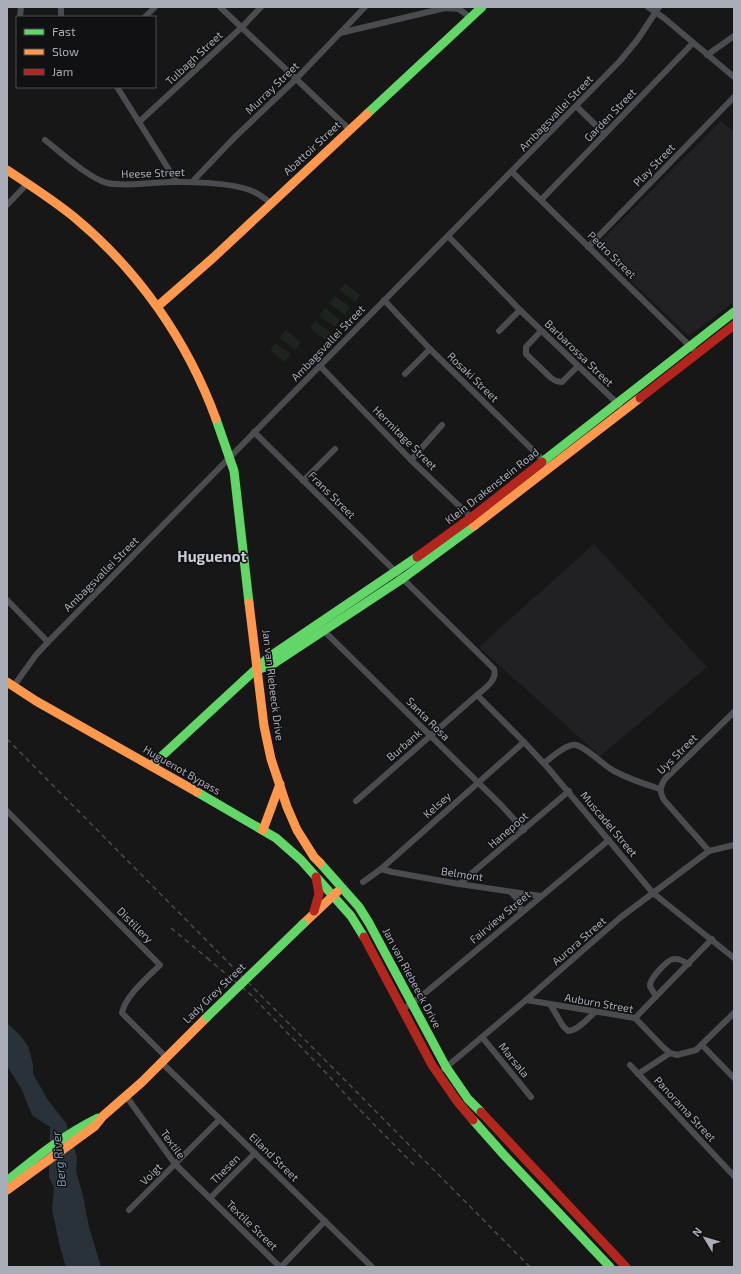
<svg xmlns="http://www.w3.org/2000/svg" width="741" height="1274" font-family="'Exo 2',sans-serif">
  <style>
    .built { fill: #212123 }
    .green { fill: #1d241e }
    .water { fill: #2a3239 }
    .lines { fill: none; stroke-linecap: round; stroke-linejoin: round }
    .street { stroke: #4b4c50; stroke-width: 6 }
    .fast { stroke: #63d668; stroke-width: 9 }
    .slow { stroke: #ff974d; stroke-width: 9 }
    .jam { stroke: #b3261e; stroke-width: 9 }
    .rail { stroke: #4b4c4f; stroke-width: 1.5; stroke-dasharray: 5 4; stroke-linecap: butt }
    .fast-bridge { stroke: #63d668; stroke-width: 9 }
    .labels { text-anchor: middle; stroke-width: 3; stroke-linejoin: round; paint-order: stroke }
    .street-label { font-size: 11px; fill: #a8adb8; stroke: #111113 }
    .water-label { font-size: 12px; font-style: italic; fill: #7f9bb3; stroke: #111113 }
    .district-label { font-size: 15px; font-weight: bold; fill: #c9ccd4; stroke: #111113 }
  </style>
  <rect width="100%" height="100%" fill="#171717"/>
  <g class="built">
    <path d="M721,121L734,132V302L689,336L598,250L599,243Z"/>
    <path d="M594,544L707,667L600,756L479,647Z"/>
  </g>
  <g class="green">
    <path d="M345,283L360,295L355,302L339,290Z"/>
    <path d="M335,296L350,307L345,315L329,303Z"/>
    <path d="M325,308L340,320L335,327L319,316Z"/>
    <path d="M315,321L331,333L325,340L310,328Z"/>
    <path d="M285,330L301,342L295,350L280,338Z"/>
    <path d="M275,343L291,354L285,362L270,350Z"/>
  </g>
  <path class="water" d="M7,1023L20,1035L28,1046L33,1064V1074L48,1100L66,1123L77,1157L76,1171L83,1196L89,1227L101,1267H66L60,1247L52,1209L54,1188L49,1177L50,1127L32,1115L21,1088L7,1066Z"/>
  <g class="lines">
    <g class="street">
      <path d="M220,7L350,130"/>
      <path d="M648,7L664,18L734,77"/>
      <path d="M20,17L21,7"/>
      <path d="M61,17V7"/>
      <path d="M145,17L155,7"/>
      <path d="M340,33L445,8L459,9L471,18"/>
      <path d="M707,55L734,36"/>
      <path d="M117,87L176,181"/>
      <path d="M576,106L605,134"/>
      <path d="M139,122L242,27L261,7"/>
      <path d="M45,140C60,152 90,179 107,183C122,186 138,184 153,183C179,181 237,181 258,194C263,197 267,200 271,203"/>
      <path d="M512,172L697,353"/>
      <path d="M192,182L234,138L296,79L365,7"/>
      <path d="M541,200L693,43"/>
      <path d="M7,205L28,183"/>
      <path d="M448,236L520,310L619,405"/>
      <path d="M588,247L734,97"/>
      <path d="M384,300L430,349L546,463"/>
      <path d="M499,331L520,310"/>
      <path d="M541,331L526,347V354L551,378L556,381L562,382L578,366"/>
      <path d="M320,366L411,460L473,519"/>
      <path d="M405,374L430,349"/>
      <path d="M254,432L473,648L494,669C498,680 484,689 477,695L356,801"/>
      <path d="M411,460L442,425"/>
      <path d="M303,481L335,449"/>
      <path d="M7,600L48,642"/>
      <path d="M321,628L501,805L524,830"/>
      <path d="M13,687L36,655L48,642L620,61L638,39L659,7"/>
      <path d="M477,695L524,742L548,768L653,893L734,958"/>
      <path d="M544,763C551,758 567,743 576,745C586,747 603,765 614,771C629,779 644,784 660,789"/>
      <path d="M7,811L160,965C148,977 125,996 122,1013L166,1057"/>
      <path d="M709,851L664,800C660,792 659,788 665,779L734,712"/>
      <path d="M381,869L392,872L459,884L541,896"/>
      <path d="M363,882L381,869L524,742"/>
      <path d="M459,884L569,791"/>
      <path d="M511,892L519,901L521,913"/>
      <path d="M656,997C655,994 651,989 650,986C649,979 668,959 674,959C679,958 684,962 689,964"/>
      <path d="M526,1000L635,1018L663,1047L670,1053L677,1055L696,1050L734,1013"/>
      <path d="M550,1004L563,1026L568,1031C578,1031 588,1018 595,1012"/>
      <path d="M403,1009L418,999L609,840"/>
      <path d="M635,1018L712,939"/>
      <path d="M482,1037L531,1097"/>
      <path d="M702,1045L734,1078"/>
      <path d="M161,1062L372,1267"/>
      <path d="M630,1065L734,1176"/>
      <path d="M444,1069L526,1000L621,917L709,851L734,845"/>
      <path d="M638,1074L670,1053"/>
      <path d="M126,1096L175,1164L280,1267"/>
      <path d="M210,1198L255,1153"/>
      <path d="M129,1210L220,1119"/>
      <path d="M281,1267L325,1221"/>
    </g>
    <g class="fast">
      <path d="M367,114L482,7"/>
      <path d="M216,419L234,471L249,603"/>
      <path d="M542,462L734,312"/>
      <path d="M259,669L270,666L402,579L474,526"/>
      <path d="M151,766L269,657L417,557"/>
      <path d="M197,792L276,838L301,860L351,916L364,937"/>
      <path d="M320,863L359,907L369,923L446,1067L468,1099L481,1112"/>
      <path d="M473,1120L504,1155L610,1267"/>
      <path d="M7,1181C35,1158 65,1134 98,1118"/>
    </g>
    <g class="slow">
      <path d="M7,170C30,185 53,200 74,217C138,270 187,340 216,419"/>
      <path d="M158,306L214,257L367,114"/>
      <path d="M474,526L640,398"/>
      <path d="M249,603L264,726L271,759L287,807L297,830L314,857L320,863"/>
      <path d="M7,682L36,701L197,792"/>
      <path d="M263,830L280,784"/>
      <path d="M303,924L337,892"/>
      <path d="M7,1190L95,1126L103,1116L142,1082L207,1017"/>
    </g>
    <g class="jam">
      <path d="M640,398L734,325"/>
      <path d="M417,557L472,517L542,462"/>
      <path d="M314,911L319,894L316,877"/>
      <path d="M364,937L432,1065L457,1101L473,1120"/>
      <path d="M481,1112L626,1267"/>
    </g>
    <g class="rail">
      <path d="M7,739L530,1267"/>
      <path d="M171,928L212,962"/>
      <path d="M207,958L250,994L329,1076L355,1105L414,1165"/>
    </g>
    <path class="fast-bridge" d="M207,1017L303,924"/>
  </g>
  <g class="labels">
    <g class="street-label">
      <text transform="translate(194 58) rotate(-43)" y="4">Tulbagh Street</text>
      <text transform="translate(272 88) rotate(-44)" y="4">Murray Street</text>
      <text transform="translate(556 113) rotate(-46)" y="4">Ambagsvallei Street</text>
      <text transform="translate(610 115) rotate(-46)" y="4">Garden Street</text>
      <text transform="translate(312 148) rotate(-43)" y="4">Abattoir Street</text>
      <text transform="translate(654 165) rotate(-46)" y="4">Play Street</text>
      <text transform="translate(153 173) rotate(-2)" y="4">Heese Street</text>
      <text transform="translate(612 255) rotate(44)" y="4">Pedro Street</text>
      <text transform="translate(328 343) rotate(-46)" y="4">Ambagsvallei Street</text>
      <text transform="translate(579 353) rotate(44)" y="4">Barbarossa Street</text>
      <text transform="translate(473 377) rotate(44)" y="4">Rosaki Street</text>
      <text transform="translate(405 438) rotate(45)" y="4">Hermitage Street</text>
      <text transform="translate(492 486) rotate(-38)" y="4">Klein Drakenstein Road</text>
      <text transform="translate(332 495) rotate(45)" y="4">Frans Street</text>
      <text transform="translate(101 574) rotate(-45)" y="4">Ambagsvallei Street</text>
      <text transform="translate(273 685) rotate(83)" y="4">Jan van Riebeeck Drive</text>
      <text transform="translate(428 719) rotate(45)" y="4">Santa Rosa</text>
      <text transform="translate(404 745) rotate(-41)" y="4">Burbank</text>
      <text transform="translate(677 754) rotate(-45)" y="4">Uys Street</text>
      <text transform="translate(182 770) rotate(30)" y="4">Huguenot Bypass</text>
      <text transform="translate(437 805) rotate(-42)" y="4">Kelsey</text>
      <text transform="translate(609 824) rotate(50)" y="4">Muscadel Street</text>
      <text transform="translate(508 830) rotate(-41)" y="4">Hanepoot</text>
      <text transform="translate(462 874) rotate(9)" y="4">Belmont</text>
      <text transform="translate(500 917) rotate(-40)" y="4">Fairview Street</text>
      <text transform="translate(135 925) rotate(45)" y="4">Distillery</text>
      <text transform="translate(579 941) rotate(-41)" y="4">Aurora Street</text>
      <text transform="translate(412 978) rotate(62)" y="4">Jan van Riebeeck Drive</text>
      <text transform="translate(214 993) rotate(-44)" y="4">Lady Grey Street</text>
      <text transform="translate(599 1003) rotate(10)" y="4">Auburn Street</text>
      <text transform="translate(514 1060) rotate(51)" y="4">Marsala</text>
      <text transform="translate(685 1109) rotate(47)" y="4">Panorama Street</text>
      <text transform="translate(173 1144) rotate(54)" y="4">Textile</text>
      <text transform="translate(274 1157) rotate(44)" y="4">Eiland Street</text>
      <text transform="translate(225 1169) rotate(-45)" y="4">Thesen</text>
      <text transform="translate(151 1174) rotate(-45)" y="4">Voigt</text>
      <text transform="translate(252 1225) rotate(44)" y="4">Textile Street</text>
    </g>
    <g class="water-label">
      <text transform="translate(59 1159) rotate(-96)" y="4">Berg River</text>
    </g>
    <g class="district-label">
      <text x="212" y="562">Huguenot</text>
    </g>
  </g>
  <rect width="741" height="1274" fill="none" stroke="#a8adb8" stroke-width="16"/>
  <rect x="16" y="16" width="140" height="72" fill="#111113" stroke="#4d4f55"/>
  <rect x="24" y="29" width="20" height="6" fill="#63d668" stroke="#4d4f55"/>
  <text x="52" y="36" font-size="12" fill="#a8adb8">Fast</text>
  <rect x="24" y="49" width="20" height="6" fill="#ff974d" stroke="#4d4f55"/>
  <text x="52" y="56" font-size="12" fill="#a8adb8">Slow</text>
  <rect x="24" y="69" width="20" height="6" fill="#b3261e" stroke="#4d4f55"/>
  <text x="52" y="76" font-size="12" fill="#a8adb8">Jam</text>
  <g transform="translate(705 1238) rotate(308)" stroke="#111113" stroke-width="3" paint-order="stroke">
  <path d="M0-3L7 15L0 10L-7 15Z" fill="#a8adb8"/>
  <text y="-6" font-size="11" font-weight="bold" text-anchor="middle" fill="#a8adb8">N</text>
  </g>
</svg>
